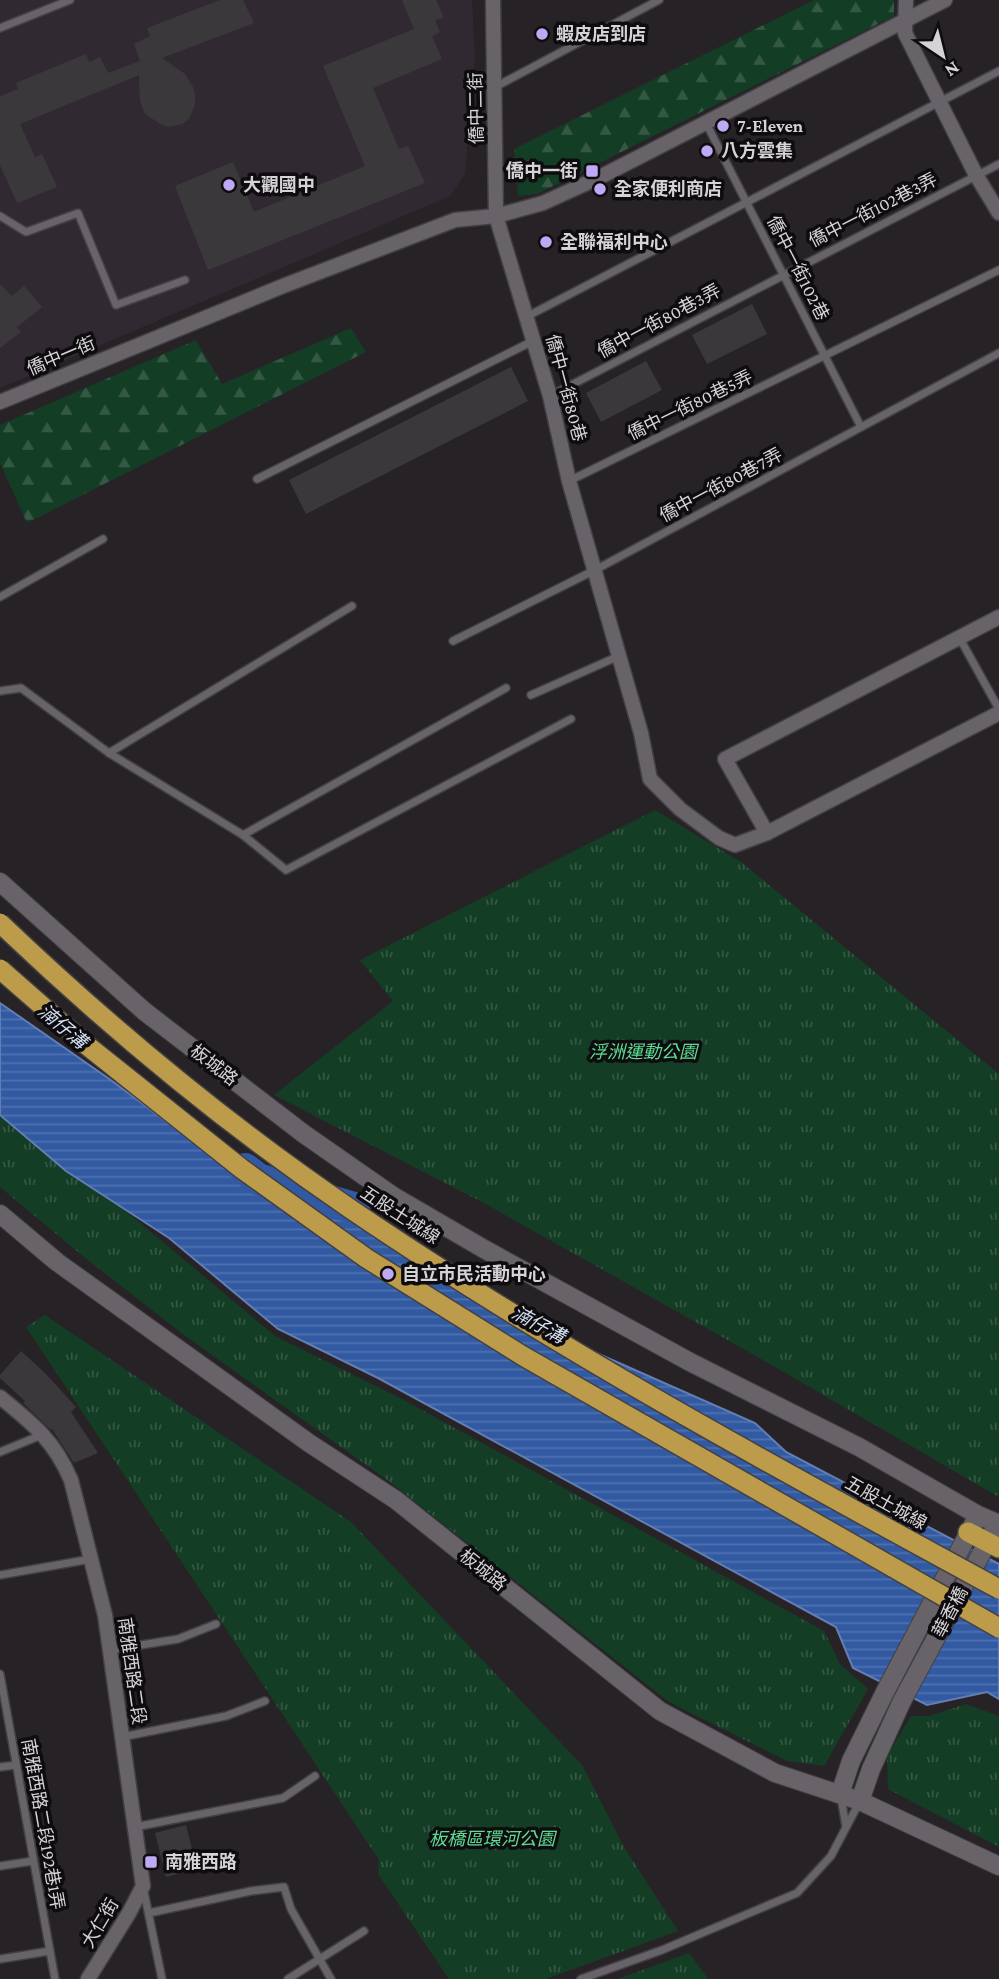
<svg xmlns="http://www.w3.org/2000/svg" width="999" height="1979" font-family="'Crimson Pro','Noto Sans TC',serif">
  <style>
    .built { fill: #312932 }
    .grass { fill: url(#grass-tufts) }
    .forest { fill: url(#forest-firs) }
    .water { fill: url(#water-rules); stroke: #637eb2; stroke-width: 2 }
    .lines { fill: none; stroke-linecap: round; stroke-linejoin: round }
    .river { stroke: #325aa2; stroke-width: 32 }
    .building { fill: #3b383c }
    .service-casing { stroke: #424043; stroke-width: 10 }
    .minor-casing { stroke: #424043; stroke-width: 17 }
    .tertiary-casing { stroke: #424043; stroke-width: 20 }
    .trunk-casing { stroke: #424043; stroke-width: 22 }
    .service { stroke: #676368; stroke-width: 7 }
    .minor { stroke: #676368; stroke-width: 14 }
    .tertiary { stroke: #676368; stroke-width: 18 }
    .trunk { stroke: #bc9b4a; stroke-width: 19 }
    .trunk-bridge-casing { stroke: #424043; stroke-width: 22; stroke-linecap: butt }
    .trunk-bridge { stroke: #bc9b4a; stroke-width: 19 }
    .poi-dot { fill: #bea9f5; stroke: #0e0c0e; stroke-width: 2.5 }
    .labels { text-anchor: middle; stroke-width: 7; stroke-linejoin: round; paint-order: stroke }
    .poi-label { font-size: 18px; font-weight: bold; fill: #d5d3d6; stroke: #0e0c0e; text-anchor: start }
    .street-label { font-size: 18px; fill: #d5d3d6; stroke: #0e0c0e }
    .park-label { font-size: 18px; font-style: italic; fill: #5ddd93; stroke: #0e0c0e }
    .water-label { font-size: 19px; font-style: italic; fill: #d3dff4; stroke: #0e0c0e }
  </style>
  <defs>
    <pattern id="grass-tufts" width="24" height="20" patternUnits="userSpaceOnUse" patternTransform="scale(1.75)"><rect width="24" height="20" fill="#143d25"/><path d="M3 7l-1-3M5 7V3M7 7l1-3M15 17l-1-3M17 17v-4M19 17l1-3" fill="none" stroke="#355844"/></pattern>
    <pattern id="forest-firs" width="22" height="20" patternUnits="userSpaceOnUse" patternTransform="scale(1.75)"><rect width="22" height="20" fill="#143d25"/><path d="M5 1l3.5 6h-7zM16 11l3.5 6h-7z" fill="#355844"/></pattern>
    <pattern id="water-rules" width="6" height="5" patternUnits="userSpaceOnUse" patternTransform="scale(1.75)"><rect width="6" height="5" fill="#325aa2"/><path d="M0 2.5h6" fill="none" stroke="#4f71ae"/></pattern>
  </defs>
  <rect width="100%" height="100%" fill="#262226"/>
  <path class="built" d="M0,0H472L475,57L465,174L450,196L0,388Z"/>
  <g class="grass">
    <path d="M655,810L741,862L999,1074V1497L763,1360L484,1203L274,1095L393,1001L360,960Z"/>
    <path d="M0,1102L33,1133L275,1336L402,1399L824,1631L840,1664L868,1689L824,1766L787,1761L669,1702L390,1482L184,1335L84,1257L0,1187Z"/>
    <path d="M45,1315L351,1522L582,1765L624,1847L678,1931L546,1979H449L378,1874L379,1860L26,1327Z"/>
    <path d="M966,1704L999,1716V1847L888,1789L887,1756L911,1716H929Z"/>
    <path d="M689,1953L708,1979H618Z"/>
  </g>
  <g class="forest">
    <path d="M814,0H894V16L537,194L518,196L514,149Z"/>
    <path d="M351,328L366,352L27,523L0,463V425L196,340L222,384Z"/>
  </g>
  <path class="water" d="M0,1003L108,1078L206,1151L348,1217L419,1264L601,1355L755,1423L786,1452L999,1564V1699L987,1692L927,1705L853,1668L836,1627L378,1378L278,1329L169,1238L66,1171L0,1115Z"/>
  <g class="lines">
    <path class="river" d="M245,1169L258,1179L354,1208"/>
  </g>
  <g class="building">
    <path d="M220,0H243L254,23L162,58L185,74L193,87L195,95V105L189,119L182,124L169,127L162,125L145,114L140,101L139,75L20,124L35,157L42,154L57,187L17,203L0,165V96L18,89L16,83L86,54L89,62L100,57L108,73L140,61L134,44L150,36L147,28Z"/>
    <path d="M402,0H436L444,18L435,20L440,32L432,36L442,59L373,88L399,149L408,146L425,183L208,270L175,186L233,162L254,212L365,166L323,66L414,29Z"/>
    <path d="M0,284L12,296L24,286L42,307L17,327L21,332L0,348Z"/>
    <path d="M752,304L767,334L707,364L692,335Z"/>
    <path d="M646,361L662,390L601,422L586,393Z"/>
    <path d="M511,367L528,401L306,514L289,480Z"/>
    <path d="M21,1351L46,1374L76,1407L71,1412L98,1453L74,1463L52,1429L51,1430L23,1403L25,1401L0,1378V1375Z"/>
    <path d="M186,1825L197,1869L166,1877L155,1833Z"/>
  </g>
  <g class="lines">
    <defs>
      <g id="service">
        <path d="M0,28L70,0"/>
        <path d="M495,87L659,0"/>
        <path d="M706,123L861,427"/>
        <path d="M0,216L26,232L78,213L116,305L185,280"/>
        <path d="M526,317L999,71"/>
        <path d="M550,396L999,164"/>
        <path d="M257,479L533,341"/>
        <path d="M569,481L999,270"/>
        <path d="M0,597L103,539"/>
        <path d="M959,637L999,709"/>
        <path d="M453,641L595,570L999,353"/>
        <path d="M0,691L21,688L109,753L243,835L286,870L571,719"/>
        <path d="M531,695L619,656"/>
        <path d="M109,753L352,606"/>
        <path d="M243,835L506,688"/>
        <path d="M0,1452L44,1434"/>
        <path d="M0,1575L91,1559"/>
        <path d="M110,1650L178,1639L216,1624"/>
        <path d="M0,1674L55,1979"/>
        <path d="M122,1737L226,1716L265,1701"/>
        <path d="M0,1767L16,1765"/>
        <path d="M841,1797L846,1827"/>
        <path d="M135,1827L283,1798L315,1776"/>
        <path d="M0,1866L33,1861"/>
        <path d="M143,1887L162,1979"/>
        <path d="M149,1913L251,1891L284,1887L291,1909L331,1979"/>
        <path d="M0,1959L50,1951"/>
        <path d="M288,1979L364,1931"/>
        <path d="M581,1979L662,1950L797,1893L831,1856L860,1801"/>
      </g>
      <g id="minor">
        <path d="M493,0L496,216L550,396L569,481L641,733L650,779L680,809L719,838L735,845L767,833L999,713"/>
        <path d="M906,0L905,33L976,175L999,213"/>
        <path d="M0,402L283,286L455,220L496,216L543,203L598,178L945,0"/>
        <path d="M767,833L725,759L999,617"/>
        <path d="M0,1397C33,1424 54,1440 71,1480L105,1615L143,1886L129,1913L88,1979"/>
      </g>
      <g id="tertiary">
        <path d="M0,882L144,1011L304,1134L393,1196L484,1249L690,1362L859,1447L978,1515L999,1524"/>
        <path d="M0,1214L57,1262L309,1443L396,1500L660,1711L775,1773L860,1801L999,1866"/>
        <path d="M840,1794L851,1761L885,1692L975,1521"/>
        <path d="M860,1801L871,1769L902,1701L993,1532"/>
      </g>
      <path id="trunk" d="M968,1532L999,1548"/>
    </defs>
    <use href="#service" class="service-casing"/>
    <use href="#minor" class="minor-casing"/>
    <use href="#tertiary" class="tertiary-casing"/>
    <use href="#trunk" class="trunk-casing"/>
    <use href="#service" class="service"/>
    <use href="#minor" class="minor"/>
    <use href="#tertiary" class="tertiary"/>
    <use href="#trunk" class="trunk"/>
    <defs>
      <g id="trunk-bridge">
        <path d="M0,923C109,1027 227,1125 352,1210C558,1350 780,1470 999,1589"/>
        <path d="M0,969L89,1047L242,1169L366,1258L523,1356L999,1628"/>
      </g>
    </defs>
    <use href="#trunk-bridge" class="trunk-bridge-casing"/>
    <use href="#trunk-bridge" class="trunk-bridge"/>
  </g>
  <g class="poi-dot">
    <circle cx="542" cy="34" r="7"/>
    <circle cx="723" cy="126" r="7"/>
    <circle cx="707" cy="151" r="7"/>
    <rect x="585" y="164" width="14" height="14" rx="3.5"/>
    <circle cx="229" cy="185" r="7"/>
    <circle cx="600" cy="189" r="7"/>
    <circle cx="546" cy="242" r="7"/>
    <circle cx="388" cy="1274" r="7"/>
    <rect x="144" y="1855" width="14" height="14" rx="3.5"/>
  </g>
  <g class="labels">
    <g class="poi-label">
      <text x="556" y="40">蝦皮店到店</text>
      <text x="737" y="132">7-Eleven</text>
      <text x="721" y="157">八方雲集</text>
      <text x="578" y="177" text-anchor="end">僑中一街</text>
      <text x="243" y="191">大觀國中</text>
      <text x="614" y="195">全家便利商店</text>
      <text x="560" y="248">全聯福利中心</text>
      <text x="402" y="1280">自立市民活動中心</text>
      <text x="165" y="1868">南雅西路</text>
    </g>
    <g class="street-label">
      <text transform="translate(476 108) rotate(-91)" y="6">僑中二街</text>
      <text transform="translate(873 210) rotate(-27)" y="6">僑中一街102巷3弄</text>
      <text transform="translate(798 268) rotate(63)" y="6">僑中一街102巷</text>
      <text transform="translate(659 321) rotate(-28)" y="6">僑中一街80巷3弄</text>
      <text transform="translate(61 356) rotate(-23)" y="6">僑中一街</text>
      <text transform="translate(566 388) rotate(75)" y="6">僑中一街80巷</text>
      <text transform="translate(690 405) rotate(-26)" y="6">僑中一街80巷5弄</text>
      <text transform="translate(721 485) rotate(-28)" y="6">僑中一街80巷7弄</text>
      <text transform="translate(214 1065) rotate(38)" y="6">板城路</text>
      <text transform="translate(400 1215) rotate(33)" y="6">五股土城線</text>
      <text transform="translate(886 1503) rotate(29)" y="6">五股土城線</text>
      <text transform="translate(483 1570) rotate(39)" y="6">板城路</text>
      <text transform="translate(950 1612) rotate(-62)" y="6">華香橋</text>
      <text transform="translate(132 1671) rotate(82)" y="6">南雅西路二段</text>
      <text transform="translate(43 1824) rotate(80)" y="6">南雅西路二段192巷1弄</text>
      <text transform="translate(100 1923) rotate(-59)" y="6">大仁街</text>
    </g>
    <g class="park-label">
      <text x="643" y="1058">浮洲運動公園</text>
      <text x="492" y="1845">板橋區環河公園</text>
    </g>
    <g class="water-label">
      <text transform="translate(63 1026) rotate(40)" y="7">湳仔溝</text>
      <text transform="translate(539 1324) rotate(28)" y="7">湳仔溝</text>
    </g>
  </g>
  <g transform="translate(943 56) rotate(145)" stroke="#0e0c0e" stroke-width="5" paint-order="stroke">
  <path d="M0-5L12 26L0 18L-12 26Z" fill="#d5d3d6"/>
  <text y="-10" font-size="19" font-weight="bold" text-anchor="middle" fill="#d5d3d6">N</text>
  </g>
</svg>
